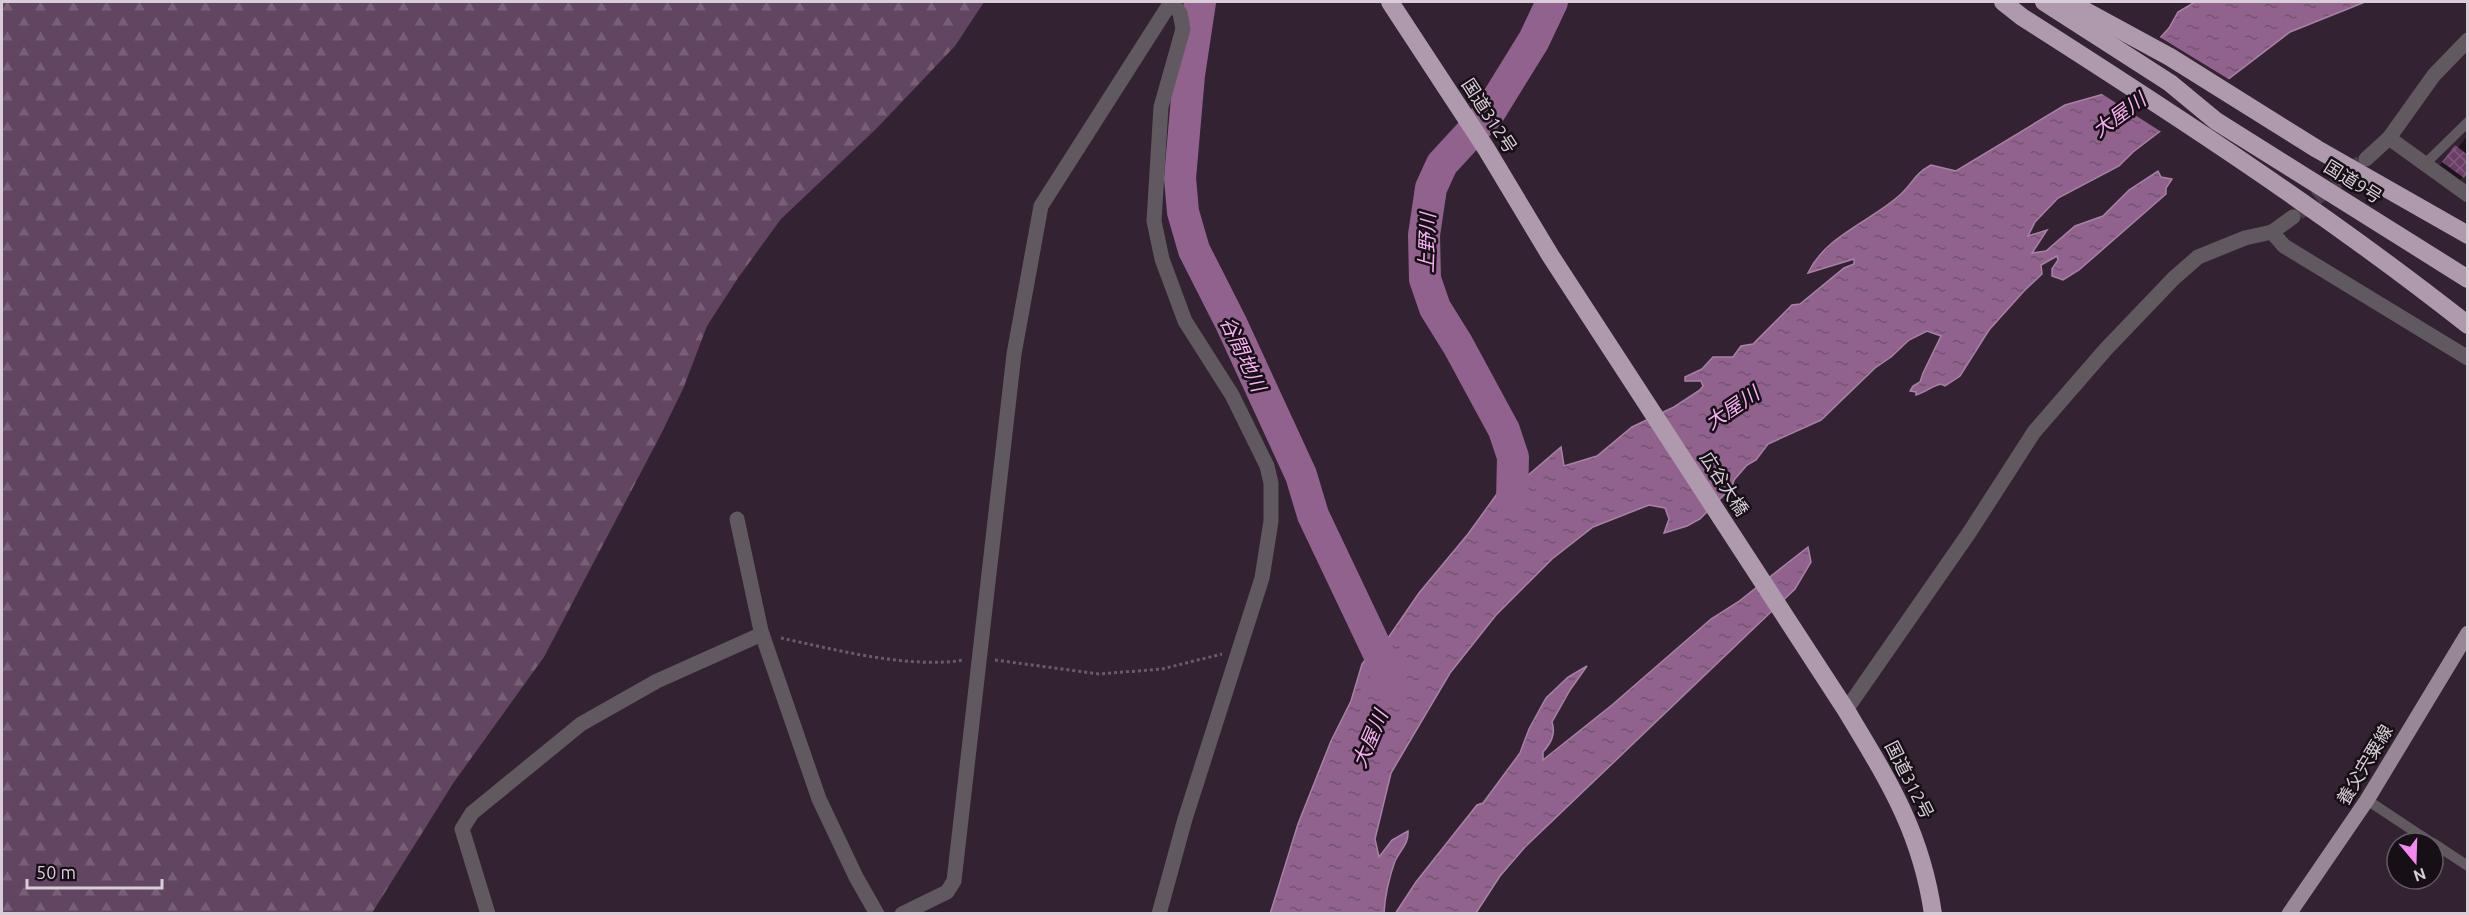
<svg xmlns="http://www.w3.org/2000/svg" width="2469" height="915" font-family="Ubuntu,'Noto Sans JP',sans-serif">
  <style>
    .forest { fill: url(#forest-firs) }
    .water { fill: url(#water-ripples); stroke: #a782a5; stroke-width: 1.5 }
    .pier { fill: #332332 }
    .shadow { fill: #0007 }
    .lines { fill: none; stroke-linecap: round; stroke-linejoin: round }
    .river { stroke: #92628f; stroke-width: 32 }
    .building { fill: url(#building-cross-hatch) }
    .street-tunnel { stroke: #4c3d4b; stroke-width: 15; stroke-dasharray: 15 8; stroke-linecap: butt }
    .path { stroke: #695b68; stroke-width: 3; stroke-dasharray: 3 3; stroke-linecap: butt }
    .lane { stroke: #615960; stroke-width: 10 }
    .street { stroke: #615960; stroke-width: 15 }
    .primary { stroke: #988796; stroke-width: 15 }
    .highway { stroke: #ae9aac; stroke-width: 18 }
    .labels { text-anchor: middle; stroke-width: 5; stroke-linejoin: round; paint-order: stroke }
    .street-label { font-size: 18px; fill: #d9ced7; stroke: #160f16 }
    .water-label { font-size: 20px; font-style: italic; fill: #f7b0f1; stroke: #160f16 }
  </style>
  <defs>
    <pattern id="forest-firs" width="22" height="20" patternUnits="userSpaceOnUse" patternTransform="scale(1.5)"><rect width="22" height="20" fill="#624560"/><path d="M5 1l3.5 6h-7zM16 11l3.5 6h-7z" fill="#785f76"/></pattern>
    <pattern id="water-ripples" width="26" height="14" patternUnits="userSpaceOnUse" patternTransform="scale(1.5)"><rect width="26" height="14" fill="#92628f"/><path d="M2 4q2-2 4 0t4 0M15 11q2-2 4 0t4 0" fill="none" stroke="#72546f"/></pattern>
    <pattern id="building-cross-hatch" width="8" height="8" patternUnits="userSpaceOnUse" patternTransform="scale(1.5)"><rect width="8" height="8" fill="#6b3e68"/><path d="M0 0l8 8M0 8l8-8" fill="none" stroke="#80597d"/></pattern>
  </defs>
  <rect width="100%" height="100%" fill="#332332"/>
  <path class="forest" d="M2,2H984L955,46L876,129L781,219L738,278L707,326L683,389L660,436L544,657L454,782L372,913H2Z"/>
  <g class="water">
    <path d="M2195,2H2365L2290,32L2133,152L2119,166L2058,198L2035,222L2028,236L2047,230L2032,253L2046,251L2075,226L2103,216L2129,190L2158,171L2161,177L2172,179L2166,188V194L2079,270L2063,280L2052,276V269L2058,260L2057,256L2041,265L2042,274L2024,291L1989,330L1960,376L1945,386L1941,384C1932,386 1926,392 1916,395V392L1910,391L1913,386L1920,382L1923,373L1941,336L1927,331L1909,340L1891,357L1875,368L1821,420L1768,444L1756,460L1747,465L1734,480L1732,487L1700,519L1687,526L1664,533L1669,519L1665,508L1649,505L1593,527L1552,559L1496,615L1450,673L1391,773L1375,839L1379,857L1392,840L1408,831C1409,844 1400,850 1395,861C1389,878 1385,895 1384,913L1270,914L1298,824L1331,741L1351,701L1362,664L1371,652L1386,641L1419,593L1468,534L1502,487L1512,456L1519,483L1561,447L1564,466L1597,456L1632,427L1674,407L1700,390L1703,386L1701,381H1685V377L1702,369L1713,357H1733L1741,346L1753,344L1792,305L1800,304L1844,268L1854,264V259L1808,273C1826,235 1872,221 1901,194C1914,182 1913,175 1931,165L1956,171L2065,105L2111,92L2169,28L2178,12Z"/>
    <path d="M1808,547L1811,562L1795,589L1525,847L1500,876L1476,913L1395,914L1416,882L1477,805L1483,803L1520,753L1529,729L1546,698L1568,677L1587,666L1570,690L1552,722C1556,734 1551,743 1543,752V760L1612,705L1711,619L1738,602Z"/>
  </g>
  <path class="pier" d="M2158,36L2230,80L2163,133L2099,92L2109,89Z"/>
  <path class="shadow" d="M2468,135V171L2455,185L2436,170L2455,147L2457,149Z"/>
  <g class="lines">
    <g class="river">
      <path d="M1200,2L1189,75L1180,178L1183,212L1194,250L1231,323L1301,475L1313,515L1379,654L1391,687"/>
      <path d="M1512,501L1513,457L1504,430L1458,345L1435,308L1425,279L1424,235L1431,188L1442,164L1489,113L1534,40L1552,2"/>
    </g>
  </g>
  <path class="building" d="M2455,145L2468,155V173L2464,178L2442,162Z"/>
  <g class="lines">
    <path class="street-tunnel" d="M2298,213L2361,162"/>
    <g class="path">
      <path d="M781,638C836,650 910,669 964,660"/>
      <path d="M995,660L1099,674L1162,669L1222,654"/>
    </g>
    <g class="lane">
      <path d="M2424,165L2468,122"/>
      <path d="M2367,800L2432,843"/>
      <path d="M2433,843L2468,866"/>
    </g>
    <g class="street">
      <path d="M2389,138L2468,195"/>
      <path d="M2366,159L2389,138L2434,75L2468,40"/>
      <path d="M2272,232L2284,246L2468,358"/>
      <path d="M737,519L761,631L819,799L856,877L877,914"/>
      <path d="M1846,710L1969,533L2034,432L2106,349L2174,278L2198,257L2245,238L2272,232L2293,217"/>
      <path d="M488,914L462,829L472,813L581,724L657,681L762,634"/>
      <path d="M902,914L947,892L954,881L1014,354L1041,206L1171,2L1180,13L1183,29L1161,107L1154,221L1162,259L1185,321L1232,395L1267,466L1271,483V521L1262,578L1185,819L1159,914"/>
    </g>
    <path class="primary" d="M2289,914L2367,800L2468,633"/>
    <g class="highway">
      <path d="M1390,2L1487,150L1550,255L1846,710C1888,780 1921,831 1933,914"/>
      <path d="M2003,2L2022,17C2174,114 2326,213 2468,325"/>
      <path d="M2044,2L2170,83L2216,121L2468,279"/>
      <path d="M2069,2L2170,57L2317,149L2468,235"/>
    </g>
  </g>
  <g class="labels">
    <g class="street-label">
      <text transform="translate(1489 116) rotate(57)" y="6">国道312号</text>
      <text transform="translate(2353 182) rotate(32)" y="6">国道9号</text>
      <text transform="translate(1724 484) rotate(57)" y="6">広谷大橋</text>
      <text transform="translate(2365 765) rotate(-59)" y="6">養父宍粟線</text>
      <text transform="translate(1909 780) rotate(63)" y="6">国道312号</text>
    </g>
    <g class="water-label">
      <text transform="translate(2119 115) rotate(-36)" y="7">大屋川</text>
      <text transform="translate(1427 243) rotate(-88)" y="7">上野川</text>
      <text transform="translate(1243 354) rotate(65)" y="7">谷間地川</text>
      <text transform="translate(1732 408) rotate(-34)" y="7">大屋川</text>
      <text transform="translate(1370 739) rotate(-67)" y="7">大屋川</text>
    </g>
  </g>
  <rect width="2469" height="915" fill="none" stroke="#d9ced7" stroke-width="6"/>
  <g transform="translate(2415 861) rotate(161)"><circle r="28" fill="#160f16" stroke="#645b63" stroke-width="1.5"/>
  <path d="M0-4.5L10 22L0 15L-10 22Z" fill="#f589ef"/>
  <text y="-9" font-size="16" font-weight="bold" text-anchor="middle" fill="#d9ced7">N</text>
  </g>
  <path d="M27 879v9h135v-9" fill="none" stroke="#d9ced7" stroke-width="3"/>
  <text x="36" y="879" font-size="18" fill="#d9ced7" stroke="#160f16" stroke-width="4.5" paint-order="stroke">50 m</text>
</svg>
